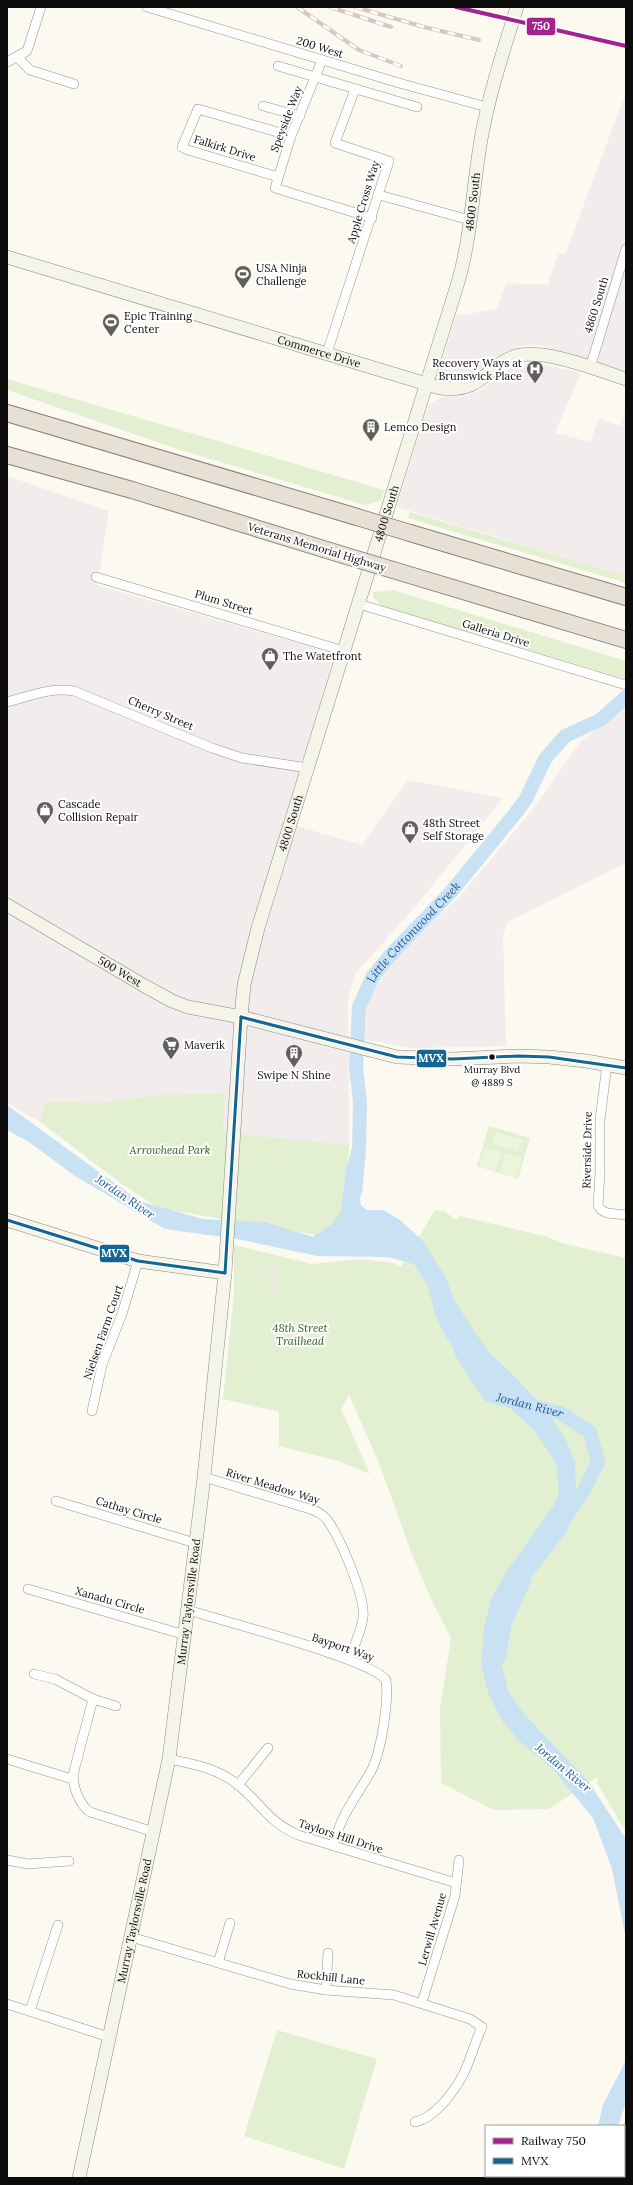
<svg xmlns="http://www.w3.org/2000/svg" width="633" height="2185" font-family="Lora,serif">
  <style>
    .industrial { fill: #f2eced }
    .green { fill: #e2f0d1 }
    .pitch { fill: #ecf4db }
    .plaza { fill: #ebe8dc }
    .water { fill: #c8e1f3 }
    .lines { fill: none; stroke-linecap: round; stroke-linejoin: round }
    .river { stroke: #c8e1f3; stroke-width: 14 }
    .street-casing { stroke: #94938f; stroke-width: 10 }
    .secondary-casing { stroke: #8a8985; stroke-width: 14 }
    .highway-casing { stroke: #81807c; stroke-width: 18 }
    .street { stroke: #fefefd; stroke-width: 9 }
    .secondary { stroke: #f4f4e9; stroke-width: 13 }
    .highway { stroke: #e8e0d5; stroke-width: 16 }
    .rail-casing { stroke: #d6c6c4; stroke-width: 4 }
    .rail { stroke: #fff; stroke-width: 2.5; stroke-dasharray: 8; stroke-linecap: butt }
    .highway-bridge-casing { stroke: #81807c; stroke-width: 18; stroke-linecap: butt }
    .highway-bridge { stroke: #e8e0d5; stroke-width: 16 }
    .bus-1-casing { stroke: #fff; stroke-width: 6 }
    .bus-1 { stroke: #156593; stroke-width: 3 }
    .rail-1-casing { stroke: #fff; stroke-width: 7 }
    .rail-1 { stroke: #a4228e; stroke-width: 4 }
    .bus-dot { fill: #0c0c0c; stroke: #fff; stroke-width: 1.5 }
    .labels { text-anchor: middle; stroke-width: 4; stroke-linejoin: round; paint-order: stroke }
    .bus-label { font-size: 10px; fill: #0c0c0c; stroke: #fff }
    .street-label { font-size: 11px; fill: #0c0c0c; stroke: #fff }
    .poi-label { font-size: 11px; fill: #0c0c0c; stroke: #fff; text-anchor: start }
    .park-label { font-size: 11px; font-style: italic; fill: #28621f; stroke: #fff }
    .water-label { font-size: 12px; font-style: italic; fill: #19599b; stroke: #fff }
    .line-badge { stroke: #fff; stroke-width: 1.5 }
    .badge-label { font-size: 11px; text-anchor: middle; font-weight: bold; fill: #fff }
  </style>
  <rect width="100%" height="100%" fill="#fbf9f0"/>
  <g class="industrial">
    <path d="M626,92V372L539,345L522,346L502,353L481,370L468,378L449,381L443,379L439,372L440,368L456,316L497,309L506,283L548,285L558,253L565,255Z"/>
    <path d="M533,362L581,373L555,433L590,442L599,419L621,426L626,408V576L397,507L427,409L431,403L442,397L467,395L480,391L512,367Z"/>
    <path d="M7,476L109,511L97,585L335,654L283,822L362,845L408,780L503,798L415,907L355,974L348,1000L349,1145L223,1132L224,1093L157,1095L99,1103L46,1101L39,1121L7,1103Z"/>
    <path d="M626,705V863L508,922L503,935L506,1046L411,1048L364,1039L368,996L401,952L460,896L533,809L580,742Z"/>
  </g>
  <g class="green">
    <path d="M7,379L384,490L381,501L365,505L177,449L7,390Z"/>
    <path d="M410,512L626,576V583L408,518Z"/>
    <path d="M393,590L626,661V679L381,606L373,597V592Z"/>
    <path d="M225,1093L223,1132L349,1145L347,1200L338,1220L316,1235L159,1208L119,1182L39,1121L46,1101L99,1103L157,1095Z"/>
    <path d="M489,1126L530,1138L518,1179L477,1166Z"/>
    <path d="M435,1210L444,1211L456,1220L459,1216L545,1236L565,1244L626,1258V1832L597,1783L599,1776L549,1809L494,1810L441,1783L440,1709L451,1638L433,1603L411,1552L379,1463L349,1395L341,1409L370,1474L338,1461L279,1446V1412L223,1399L234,1294V1245L312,1264L362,1259L393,1263L401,1267Z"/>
    <path d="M277,2030L377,2059L344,2169L244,2136Z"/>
    <path d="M626,2119V2178H625L623,2126Z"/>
  </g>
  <g class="pitch">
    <path d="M496,1132L522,1140L518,1152L492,1144Z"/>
    <path d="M485,1147L502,1152L496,1171L479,1167Z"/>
    <path d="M505,1153L522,1158L516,1178L499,1173Z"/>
  </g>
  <path class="plaza" d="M269,1266H274L275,1273L281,1269L285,1272L280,1277L279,1283L276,1286V1291L273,1292L272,1286L267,1284L266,1279L260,1276L262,1271L269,1273Z"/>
  <g class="water">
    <path d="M7,1105L139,1201L203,1219L265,1222L313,1237L332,1224L341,1211L346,1171L352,1148L361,1205L367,1210H383L400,1220L422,1240L444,1274L456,1303L474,1331L492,1355L518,1380L550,1415L566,1440L575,1462L576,1497L566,1533L515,1598L502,1636V1665L508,1691L524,1714L588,1781L626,1839V1939L612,1869L593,1818L552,1768L518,1740L503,1722L488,1693L481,1664L484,1628L492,1597L506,1572L554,1505L559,1493L556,1462L531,1427L504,1403L446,1337L435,1315L428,1286L414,1264L387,1257L317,1256L237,1239L165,1229L75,1176L29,1142L7,1130Z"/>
    <path d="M626,2060V2102L618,2126H598L603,2105Z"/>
  </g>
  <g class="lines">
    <g class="river">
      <path id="s1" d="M355,1192L359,1151L360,1102L356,1067L359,1007L373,976L394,951L451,892L514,815L526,799L545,759L565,736L600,720L626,697"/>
      <path id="s2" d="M458,1343L463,1355L489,1395L560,1413L590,1432L598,1462L584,1490L563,1521"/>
      <path d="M499,1657L505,1622L525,1578"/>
    </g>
    <defs>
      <g id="street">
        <path d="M147,7L399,83L487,107"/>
        <path d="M17,57L30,70L74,84"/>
        <path d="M322,60L291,136L275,188L372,218"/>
        <path d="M7,62L27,51L41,7"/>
        <path d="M278,66L417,107"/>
        <path d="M263,106L300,116"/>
        <path d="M278,177L188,150L182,147L198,109L291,136"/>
        <path d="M379,195L470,220"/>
        <path d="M327,353L389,161L335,143L355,89"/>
        <path d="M590,368L626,249"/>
        <path d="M96,577L344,651"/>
        <path d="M359,604L626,685"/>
        <path d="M7,702C30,696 50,687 74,691L212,748L242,758L308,768"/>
        <path d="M607,1064L600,1120V1173L598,1205L601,1210L607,1213L626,1215"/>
        <path d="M92,1411L102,1365L122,1314L138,1261"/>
        <path d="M204,1477L310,1509C317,1511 323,1514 328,1521C340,1538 366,1597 363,1618C361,1632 354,1646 349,1659"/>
        <path d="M56,1501L195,1543"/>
        <path d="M28,1589L185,1635"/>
        <path d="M188,1610C222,1621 371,1659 386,1680C389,1702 381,1754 370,1773C354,1800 341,1815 333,1846"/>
        <path d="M34,1674L55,1679L93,1699L116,1706"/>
        <path d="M93,1699L74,1771C71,1784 79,1804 90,1812L154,1832"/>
        <path d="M7,1759L72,1779"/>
        <path d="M169,1759C193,1764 217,1768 237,1784C261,1803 268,1822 298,1835L456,1883"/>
        <path d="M238,1785L268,1748"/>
        <path d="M7,1860L28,1864L69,1861"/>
        <path d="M131,1937L290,1984L326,1990L394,1995L470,2019L482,2027C475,2042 471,2058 464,2073C454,2092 435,2118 415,2122"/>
        <path d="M218,1963L230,1923"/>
        <path d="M326,1990L328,1953"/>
        <path d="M422,2002L455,1896L459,1860"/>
        <path d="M7,2004L109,2037"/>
        <path d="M30,2011L58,1925"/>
      </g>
      <g id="secondary">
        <path id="s3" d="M7,257L440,388C484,393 485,366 516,356C544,348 598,370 626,379"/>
        <path id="s4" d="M7,905L143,985L172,1001L188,1007L241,1017L397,1057L453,1059L518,1056L549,1057L586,1061L626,1068"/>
        <path d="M7,1220L138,1261L225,1273"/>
        <path id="s5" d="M79,2178L169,1759L204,1477L225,1273L241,1017L244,985L258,928L459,279C472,232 473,182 482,134C490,91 504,49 517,7"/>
      </g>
      <g id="highway">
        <path d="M7,413L357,517"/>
        <path d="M7,455L132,490L343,555"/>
        <path d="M410,533L626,597"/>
        <path d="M393,570L626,640"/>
      </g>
    </defs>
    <use href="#street" class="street-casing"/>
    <use href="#secondary" class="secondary-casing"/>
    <use href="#highway" class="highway-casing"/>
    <use href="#street" class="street"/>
    <use href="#secondary" class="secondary"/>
    <use href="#highway" class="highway"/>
    <defs>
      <g id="rail">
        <path d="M297,7L359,50L401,66"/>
        <path d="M330,7L391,27"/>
        <path d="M355,7L424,27L479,40"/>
      </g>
    </defs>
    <use href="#rail" class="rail-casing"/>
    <use href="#rail" class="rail"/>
    <defs>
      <g id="highway-bridge">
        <path d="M357,517L410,533"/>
        <path d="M343,555L393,570"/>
      </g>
    </defs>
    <use href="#highway-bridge" class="highway-bridge-casing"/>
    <use href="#highway-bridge" class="highway-bridge"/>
    <defs>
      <g id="bus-1">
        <path d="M241,1017L397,1057L453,1059L518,1056L549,1057L626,1068"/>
        <path d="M7,1220L138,1261L225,1273"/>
        <path d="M225,1273L241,1017"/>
      </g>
    </defs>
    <use href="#bus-1" class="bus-1-casing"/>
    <use href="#bus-1" class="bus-1"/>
    <defs>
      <path id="rail-1" d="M456,7L626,46"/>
    </defs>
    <use href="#rail-1" class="rail-1-casing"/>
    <use href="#rail-1" class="rail-1"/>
  </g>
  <defs>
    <symbol id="stadium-pin" viewBox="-11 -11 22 30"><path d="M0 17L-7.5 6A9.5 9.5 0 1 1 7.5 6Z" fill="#605f5c" stroke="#fff"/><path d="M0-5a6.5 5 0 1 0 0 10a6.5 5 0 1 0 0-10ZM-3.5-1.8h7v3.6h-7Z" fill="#fff"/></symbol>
    <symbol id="hospital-pin" viewBox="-11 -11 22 30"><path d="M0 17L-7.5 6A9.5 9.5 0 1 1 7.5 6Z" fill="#605f5c" stroke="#fff"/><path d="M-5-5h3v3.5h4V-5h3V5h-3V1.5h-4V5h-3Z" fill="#fff"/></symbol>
    <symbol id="building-pin" viewBox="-11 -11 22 30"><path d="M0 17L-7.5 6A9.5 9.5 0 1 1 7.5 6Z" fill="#605f5c" stroke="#fff"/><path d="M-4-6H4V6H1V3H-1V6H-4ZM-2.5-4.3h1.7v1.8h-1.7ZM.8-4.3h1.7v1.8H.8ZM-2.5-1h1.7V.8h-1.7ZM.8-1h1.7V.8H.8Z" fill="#fff"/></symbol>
    <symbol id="shop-pin" viewBox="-11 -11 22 30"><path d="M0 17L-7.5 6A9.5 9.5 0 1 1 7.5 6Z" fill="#605f5c" stroke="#fff"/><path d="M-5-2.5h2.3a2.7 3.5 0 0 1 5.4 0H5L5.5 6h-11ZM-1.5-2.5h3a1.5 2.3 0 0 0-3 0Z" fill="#fff"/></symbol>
    <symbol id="supermarket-pin" viewBox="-11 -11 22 30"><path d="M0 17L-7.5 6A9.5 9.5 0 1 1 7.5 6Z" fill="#605f5c" stroke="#fff"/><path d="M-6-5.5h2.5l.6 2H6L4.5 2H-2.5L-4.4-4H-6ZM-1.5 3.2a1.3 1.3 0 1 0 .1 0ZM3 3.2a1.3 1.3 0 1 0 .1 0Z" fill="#fff"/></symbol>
  </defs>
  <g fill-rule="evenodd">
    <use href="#stadium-pin" x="233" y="264" width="20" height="27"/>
    <use href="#stadium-pin" x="101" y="312" width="20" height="27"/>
    <use href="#hospital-pin" x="525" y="359" width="20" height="27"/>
    <use href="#building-pin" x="361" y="417" width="20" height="27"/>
    <use href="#shop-pin" x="260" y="646" width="20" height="27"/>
    <use href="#shop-pin" x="35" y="800" width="20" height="27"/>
    <use href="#shop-pin" x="400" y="819" width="20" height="27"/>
    <use href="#supermarket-pin" x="161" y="1035" width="20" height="27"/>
    <use href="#building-pin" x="284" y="1043" width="20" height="27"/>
  </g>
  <circle class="bus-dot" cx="492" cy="1057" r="3.5"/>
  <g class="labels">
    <g class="bus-label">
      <text x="492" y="1073">Murray Blvd<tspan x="492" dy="13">@ 4889 S</tspan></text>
    </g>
    <g class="street-label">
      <text transform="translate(320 47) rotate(17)" y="4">200 West</text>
      <text transform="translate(286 119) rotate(-69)" y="4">Speyside Way</text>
      <text transform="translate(225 148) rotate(17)" y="4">Falkirk Drive</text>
      <text transform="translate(363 202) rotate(-73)" y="4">Apple Cross Way</text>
      <text dy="4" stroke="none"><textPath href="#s5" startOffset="2023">4800 South</textPath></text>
      <text transform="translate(596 305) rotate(-73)" y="4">4860 South</text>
      <text dy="4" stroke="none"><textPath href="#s3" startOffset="326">Commerce Drive</textPath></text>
      <text dy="4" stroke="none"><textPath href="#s5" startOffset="1699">4800 South</textPath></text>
      <text transform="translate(317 547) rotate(17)" y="4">Veterans Memorial Highway</text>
      <text transform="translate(224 602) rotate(17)" y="4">Plum Street</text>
      <text transform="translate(496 633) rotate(17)" y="4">Galleria Drive</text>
      <text transform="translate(161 713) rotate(23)" y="4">Cherry Street</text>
      <text dy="4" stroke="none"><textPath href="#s5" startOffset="1375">4800 South</textPath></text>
      <text dy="4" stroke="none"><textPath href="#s4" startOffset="131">500 West</textPath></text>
      <text transform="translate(587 1150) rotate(-89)" y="4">Riverside Drive</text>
      <text transform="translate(103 1332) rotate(-71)" y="4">Nielsen Farm Court</text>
      <text transform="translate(273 1486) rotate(17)" y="4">River Meadow Way</text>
      <text transform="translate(129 1510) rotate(17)" y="4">Cathay Circle</text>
      <text transform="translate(110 1600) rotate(16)" y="4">Xanadu Circle</text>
      <text dy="4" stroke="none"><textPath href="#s5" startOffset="587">Murray Taylorsville Road</textPath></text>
      <text transform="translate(343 1647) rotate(19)" y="4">Bayport Way</text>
      <text transform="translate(341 1836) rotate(18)" y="4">Taylors Hill Drive</text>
      <text dy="4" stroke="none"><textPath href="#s5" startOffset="263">Murray Taylorsville Road</textPath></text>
      <text transform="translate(432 1929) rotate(-74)" y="4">Lerwill Avenue</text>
      <text transform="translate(331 1977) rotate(6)" y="4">Rockhill Lane</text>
    </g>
    <g class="poi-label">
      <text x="256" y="272">USA Ninja<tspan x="256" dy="13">Challenge</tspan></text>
      <text x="124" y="320">Epic Training<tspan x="124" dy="13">Center</tspan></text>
      <text x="522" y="367" text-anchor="end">Recovery Ways at<tspan x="522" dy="13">Brunswick Place</tspan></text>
      <text x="384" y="431">Lemco Design</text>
      <text x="283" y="660">The Watetfront</text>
      <text x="58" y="808">Cascade<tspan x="58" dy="13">Collision Repair</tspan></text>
      <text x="423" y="827">48th Street<tspan x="423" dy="13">Self Storage</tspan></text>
      <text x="184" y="1049">Maverik</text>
      <text x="294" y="1079" text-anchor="middle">Swipe N Shine</text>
    </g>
    <g class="park-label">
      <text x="170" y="1154">Arrowhead Park</text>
      <text x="300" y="1332">48th Street<tspan x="300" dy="13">Trailhead</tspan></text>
    </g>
    <g class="water-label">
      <text dy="4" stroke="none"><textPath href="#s1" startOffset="279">Little Cottonwood Creek</textPath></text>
      <text transform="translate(125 1197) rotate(34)" y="4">Jordan River</text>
      <text dy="4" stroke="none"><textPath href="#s2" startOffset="103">Jordan River</textPath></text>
      <text transform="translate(563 1768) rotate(40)" y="4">Jordan River</text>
    </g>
  </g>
  <g class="line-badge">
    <rect x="526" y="17" width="30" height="19" rx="4" fill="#a4228e"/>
    <rect x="416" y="1049" width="31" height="19" rx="4" fill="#156593"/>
    <rect x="99" y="1244" width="31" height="19" rx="4" fill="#156593"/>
  </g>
  <g class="badge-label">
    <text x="541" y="30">750</text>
    <text x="431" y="1062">MVX</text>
    <text x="114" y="1257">MVX</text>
  </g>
  <rect width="633" height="2185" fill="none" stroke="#0c0c0c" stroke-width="16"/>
  <rect x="485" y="2125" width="140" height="52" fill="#ffffff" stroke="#9e9e9e"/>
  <rect x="493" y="2138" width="20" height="6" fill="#a4228e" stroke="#9e9e9e"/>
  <text x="521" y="2145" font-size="12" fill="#0c0c0c">Railway 750</text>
  <rect x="493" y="2158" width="20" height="6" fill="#156593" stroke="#9e9e9e"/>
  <text x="521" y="2165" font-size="12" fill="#0c0c0c">MVX</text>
</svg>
